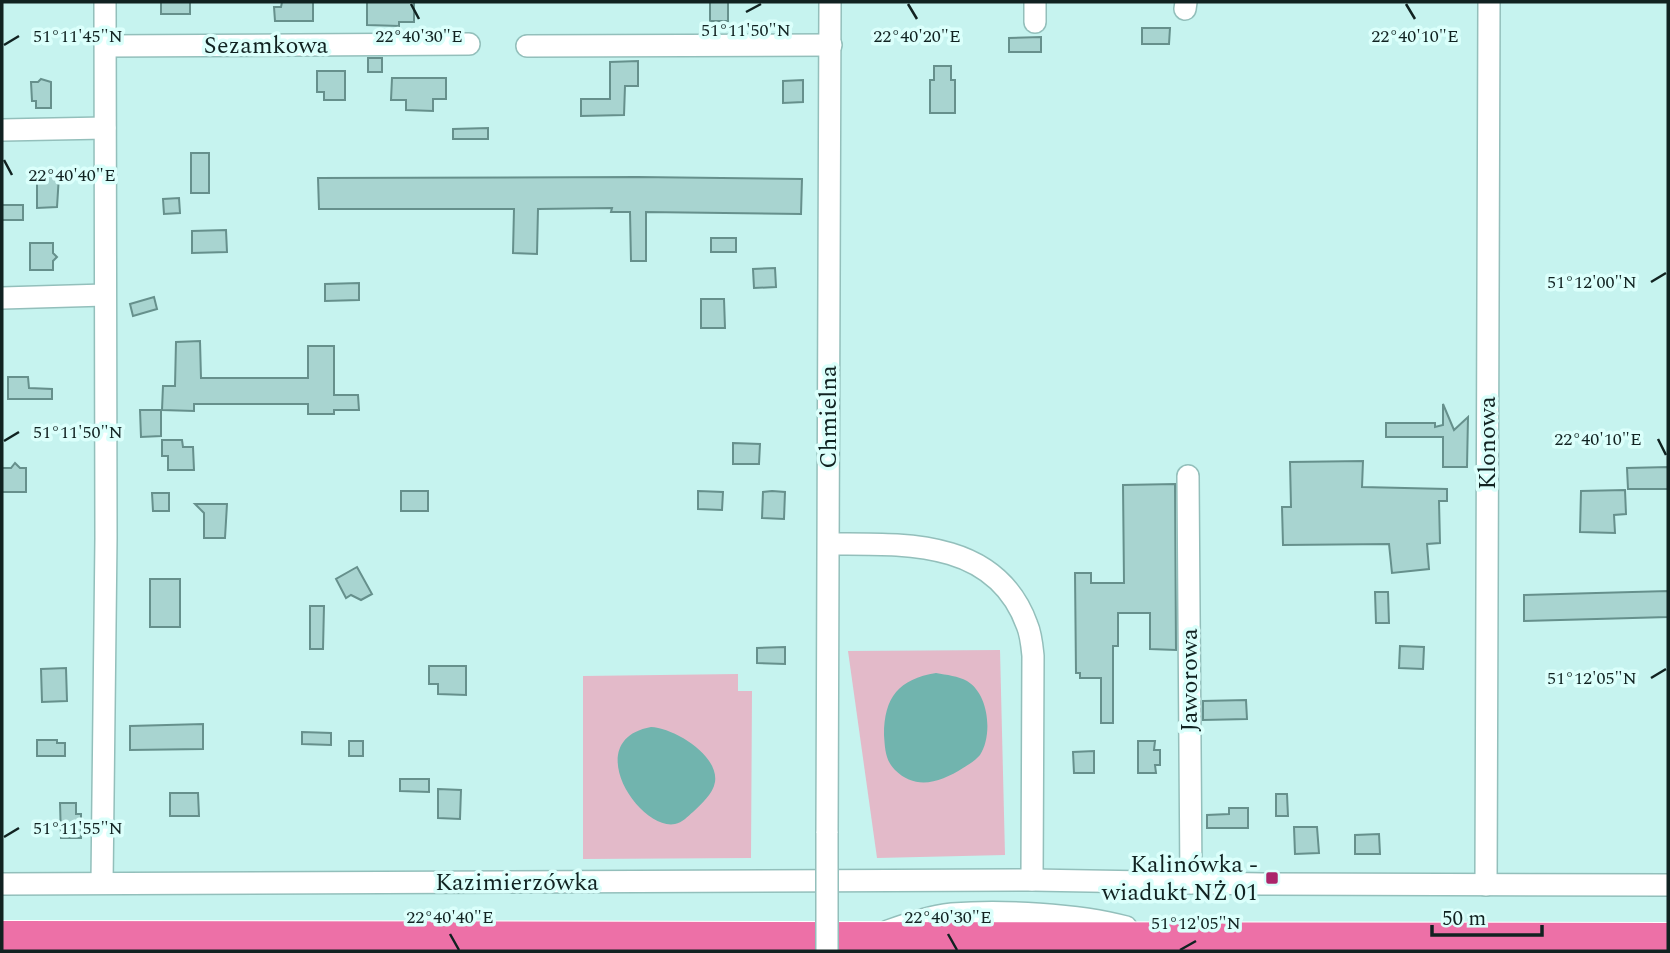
<svg xmlns="http://www.w3.org/2000/svg" width="1670" height="953" font-family="Spectral,serif">
  <style>
    .green { fill: #e3bac9 }
    .water { fill: #71b4ae }
    .building { fill: #a8d4d0; stroke: #66908c; stroke-width: 2 }
    .lines { fill: none; stroke-linecap: round; stroke-linejoin: round }
    .minor-casing { stroke: #93bfbb; stroke-width: 24 }
    .highway-casing { stroke: #fff; stroke-width: 34 }
    .minor { stroke: #fff; stroke-width: 21 }
    .highway { stroke: #ed70a7; stroke-width: 32 }
    .minor-bridge-casing { stroke: #93bfbb; stroke-width: 24; stroke-linecap: butt }
    .minor-bridge { stroke: #fff; stroke-width: 21 }
    .ticks { fill: none; stroke: #112221; stroke-width: 2.5 }
    .poi-dot { fill: #ab246a; stroke: #dbfffb; stroke-width: 2.5 }
    .labels { text-anchor: middle; stroke-width: 7; stroke-linejoin: round; paint-order: stroke }
    .street-label { font-size: 24px; fill: #112221; stroke: #dbfffb }
    .poi-label { font-size: 24px; fill: #112221; stroke: #dbfffb; text-anchor: end }
    .ticks-label { font-size: 18px; text-anchor: middle; fill: #112221; stroke: #dbfffb; stroke-width: 7; stroke-linejoin: round; paint-order: stroke }
  </style>
  <rect width="100%" height="100%" fill="#c6f3ef"/>
  <g class="green">
    <path d="M1000,650L1005,855L877,858L848,651Z"/>
    <path d="M738,674V691H752L751,858L583,859V676Z"/>
  </g>
  <g class="water">
    <path d="M936,673C947,675 958,676 967,681C989,694 993,735 980,755C976,760 968,765 963,768C941,782 916,791 895,770C885,760 885,748 884,735C884,697 899,679 936,673Z"/>
    <path d="M651,727C674,728 719,755 715,782C713,794 701,804 693,812C688,816 682,823 675,824C639,831 580,740 651,727Z"/>
  </g>
  <g class="building">
    <rect x="161" y="2" width="29" height="12"/>
    <path d="M282,2H313V21H275L274,7H281Z"/>
    <path d="M367,2H414V22H399V26L367,25Z"/>
    <rect x="710" y="2" width="18" height="19"/>
    <path d="M1142,28H1170L1169,44H1142Z"/>
    <path d="M1041,37V52H1009V38Z"/>
    <rect x="368" y="58" width="14" height="14"/>
    <path d="M638,61V86H625L624,115L581,116V99H610V62Z"/>
    <path d="M934,66H951V80H955V113H930V80H934Z"/>
    <path d="M317,71H345V100H324V92H317Z"/>
    <path d="M392,78H446V99H433V111L406,110V100H391Z"/>
    <path d="M41,79L51,82V108H36V101H32L31,82H38Z"/>
    <path d="M803,80V102L783,103V81Z"/>
    <path d="M488,128V139H453V129Z"/>
    <rect x="191" y="153" width="18" height="40"/>
    <path d="M42,175H59L57,207L37,208V182H43Z"/>
    <path d="M637,177L802,179L801,214L646,212V261H631L630,212H611L612,208L538,209L537,254L513,253L514,209H319L318,178Z"/>
    <path d="M179,198L180,213L164,214L163,199Z"/>
    <rect x="2" y="205" width="21" height="15"/>
    <path d="M226,230L227,252L192,253V231Z"/>
    <rect x="711" y="238" width="25" height="14"/>
    <path d="M30,243H53V253L57,257L53,261V270H30Z"/>
    <path d="M775,268L776,287L754,288L753,269Z"/>
    <path d="M359,283V300L325,301V284Z"/>
    <path d="M154,297L157,309L133,316L130,304Z"/>
    <path d="M701,299H724L725,328H701Z"/>
    <path d="M200,341L201,378H308V346H334V395H358L359,410H334V414H308V404H194V411L162,410L163,386H175L176,342Z"/>
    <path d="M8,377H28L29,388L52,389V399H8Z"/>
    <path d="M1443,404L1454,430L1468,417L1467,467H1443V437H1386V423H1435V427L1443,425Z"/>
    <path d="M140,410H161V436L141,437Z"/>
    <path d="M162,440H182L183,447H193L194,470H168V456H162Z"/>
    <path d="M733,443L760,444L759,464H733Z"/>
    <path d="M1363,461L1362,487L1447,489V501H1439L1440,543L1427,544L1429,569L1392,573L1389,544L1283,545L1282,507H1291L1290,462Z"/>
    <path d="M15,463L20,468H26V492H2V468H11Z"/>
    <path d="M1668,467V489H1628L1627,468Z"/>
    <path d="M1175,484L1176,650L1150,649V613H1118V646H1113V723H1101V678H1080V673H1076L1075,573H1091V583H1124L1123,485Z"/>
    <path d="M1625,490L1626,514L1614,515L1615,533L1580,532L1581,491Z"/>
    <rect x="401" y="491" width="27" height="20"/>
    <path d="M698,491L723,492L722,510L698,509Z"/>
    <path d="M772,491L785,492L784,519L762,518L763,492Z"/>
    <path d="M152,493H169V511H153Z"/>
    <path d="M195,504H227L225,538H204V513Z"/>
    <path d="M357,567L372,594L361,600L351,595L346,598L336,579Z"/>
    <rect x="150" y="579" width="30" height="48"/>
    <path d="M1668,591V617L1524,621V595Z"/>
    <path d="M1375,592H1388L1389,623H1376Z"/>
    <path d="M310,606H324L323,649H310Z"/>
    <path d="M1400,646L1424,647L1423,669L1399,668Z"/>
    <path d="M785,647V664L757,663V648Z"/>
    <path d="M429,666H466V695L438,694V684H429Z"/>
    <path d="M66,668L67,701L42,702L41,669Z"/>
    <path d="M1246,700L1247,719L1203,720V701Z"/>
    <path d="M203,724V749L130,750V726Z"/>
    <path d="M302,732L331,733V745L302,744Z"/>
    <path d="M37,740H57V743H65V756H37Z"/>
    <rect x="349" y="741" width="14" height="15"/>
    <path d="M1138,741H1155L1154,750H1160V765H1155L1156,773H1138Z"/>
    <path d="M1094,751V773H1074L1073,752Z"/>
    <path d="M400,779H429V792L400,791Z"/>
    <path d="M438,789L461,790L460,819L438,818Z"/>
    <path d="M170,793H198L199,816H170Z"/>
    <path d="M1276,794H1287L1288,816H1276Z"/>
    <path d="M60,803H76V814H81V838H61Z"/>
    <path d="M1229,808H1248V828H1207V815L1229,814Z"/>
    <path d="M1294,827H1317L1319,853L1295,854Z"/>
    <path d="M1379,834L1380,854H1355V835Z"/>
  </g>
  <g class="lines">
    <defs>
      <g id="minor">
        <path d="M1185,9L1186,2"/>
        <path d="M1035,22V2"/>
        <path d="M106,46L469,44"/>
        <path d="M527,46L831,45"/>
        <path d="M2,130L105,128"/>
        <path d="M2,298L105,295"/>
        <path d="M1188,476L1191,883"/>
        <path d="M829,544C905,544 996,539 1027,625C1031,634 1032,646 1033,656L1032,880"/>
        <path d="M827,833L830,2"/>
        <path d="M102,883L106,538L105,2"/>
        <path d="M2,884L1032,880L1262,884L1668,885"/>
        <path d="M1486,885L1489,2"/>
        <path d="M888,931C908,924 931,916 952,914C1001,910 1078,914 1126,927"/>
      </g>
      <path id="highway" d="M2,937L1668,939"/>
    </defs>
    <use href="#minor" class="minor-casing"/>
    <use href="#highway" class="highway-casing"/>
    <use href="#minor" class="minor"/>
    <use href="#highway" class="highway"/>
    <defs>
      <path id="minor-bridge" d="M827,833V951"/>
    </defs>
    <use href="#minor-bridge" class="minor-bridge-casing"/>
    <use href="#minor-bridge" class="minor-bridge"/>
  </g>
  <path class="ticks" d="M411,4L419,19M908,4L917,19M1406,4L1415,19M746,12L761,4M4,45L19,36M4,160L12,175M1651,282L1666,273M1658,439L1666,455M4,441L19,432M1651,678L1666,669M4,837L19,828M450,934L459,950M948,934L957,950M1180,950L1196,941"/>
  <rect class="poi-dot" x="1265" y="871" width="14" height="14" rx="3.5"/>
  <g class="labels">
    <g class="street-label">
      <text x="266" y="53">Sezamkowa</text>
      <text transform="translate(828 417) rotate(-90)" y="8">Chmielna</text>
      <text transform="translate(1487 443) rotate(-90)" y="8">Klonowa</text>
      <text transform="translate(1189 680) rotate(-90)" y="8">Jaworowa</text>
      <text x="517" y="890">Kazimierzówka</text>
    </g>
    <g class="poi-label">
      <text x="1258" y="872">Kalinówka -<tspan x="1258" dy="28">wiadukt NŻ 01</tspan></text>
    </g>
  </g>
  <g class="ticks-label">
    <text x="746" y="36">51°11'50"N</text>
    <text x="78" y="42">51°11'45"N</text>
    <text x="419" y="42">22°40'30"E</text>
    <text x="917" y="42">22°40'20"E</text>
    <text x="1415" y="42">22°40'10"E</text>
    <text x="72" y="181">22°40'40"E</text>
    <text x="1592" y="288">51°12'00"N</text>
    <text x="78" y="438">51°11'50"N</text>
    <text x="1598" y="445">22°40'10"E</text>
    <text x="1592" y="684">51°12'05"N</text>
    <text x="78" y="834">51°11'55"N</text>
    <text x="450" y="923">22°40'40"E</text>
    <text x="948" y="923">22°40'30"E</text>
    <text x="1196" y="929">51°12'05"N</text>
  </g>
  <rect width="1670" height="953" fill="none" stroke="#112221" stroke-width="7"/>
  <path d="M1432 925v10h110v-10" fill="none" stroke="#112221" stroke-width="3.5"/>
  <text x="1442" y="925" font-size="21" fill="#112221" stroke="#dbfffb" stroke-width="5" paint-order="stroke">50 m</text>
</svg>
